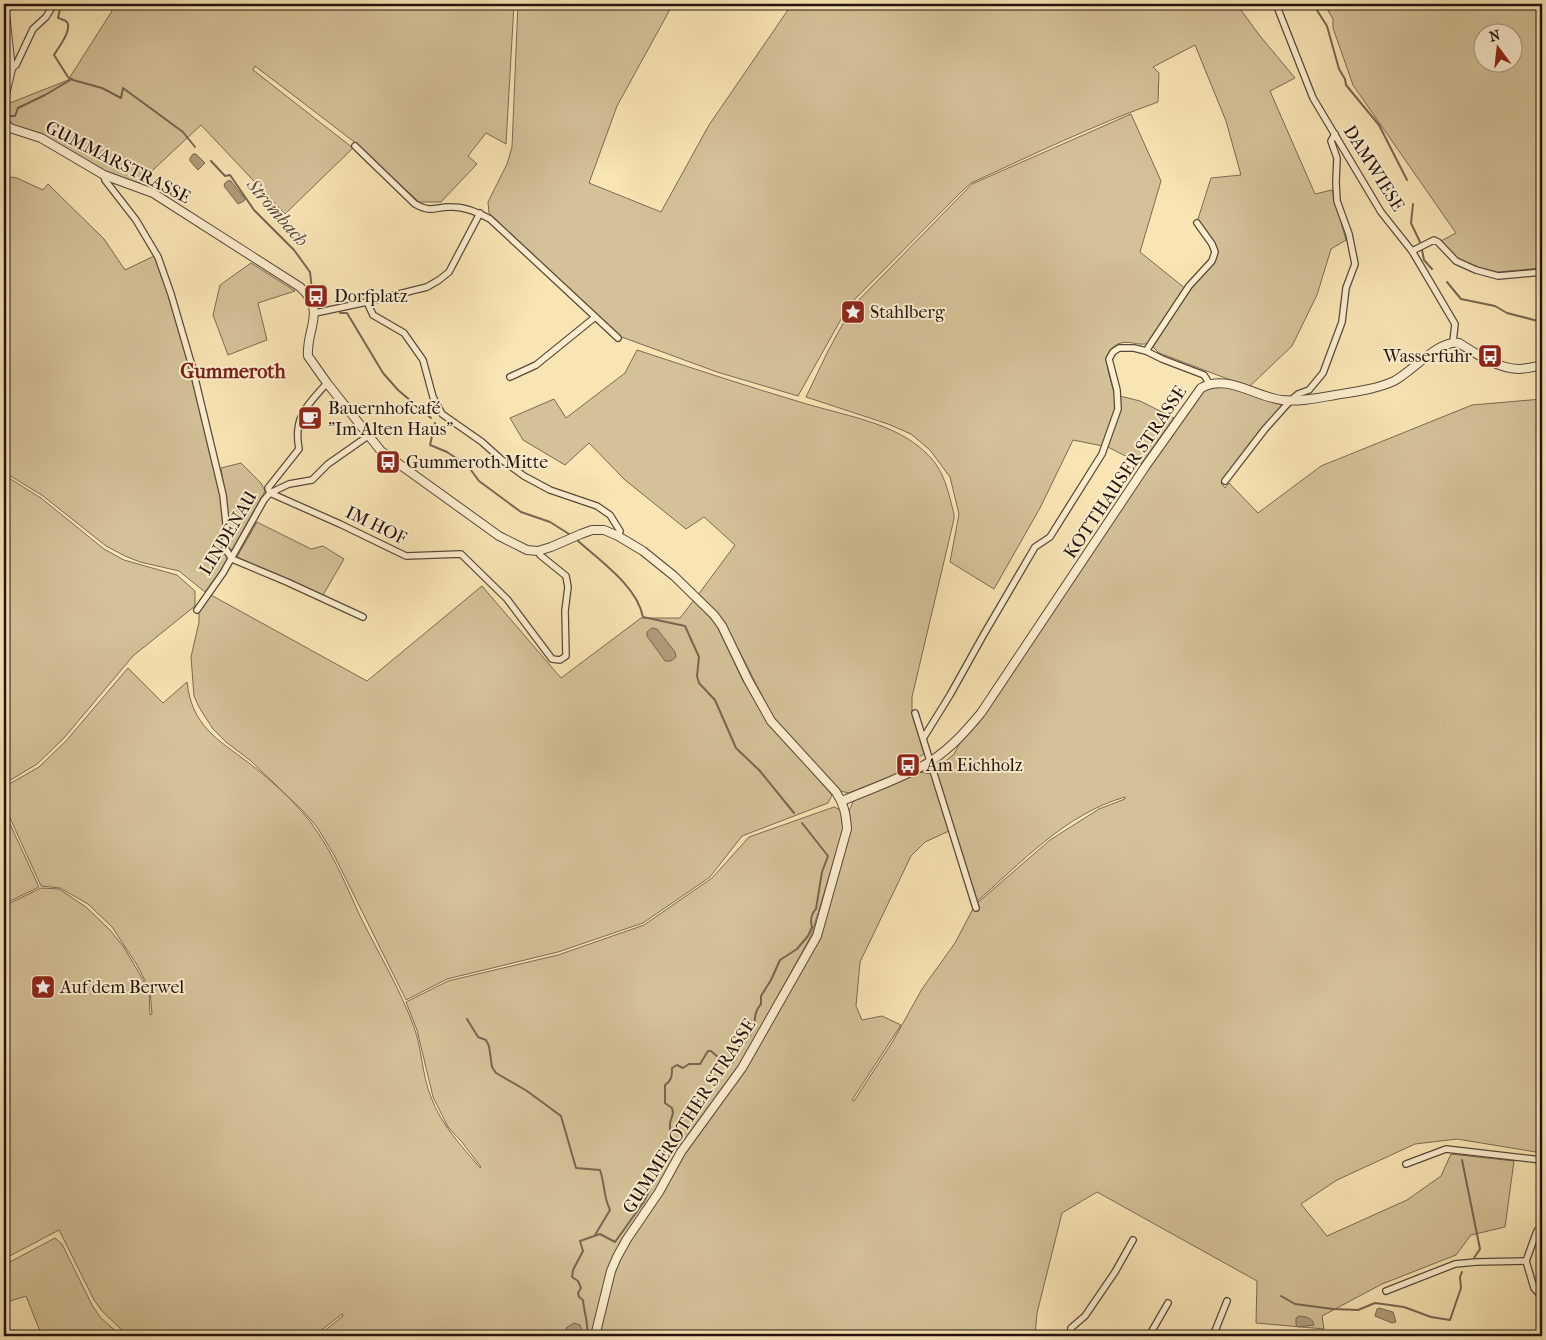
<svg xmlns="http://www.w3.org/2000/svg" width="1546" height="1340" font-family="'IM FELL French Canon',serif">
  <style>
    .green { fill: #d4c198; stroke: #7b6a54; fill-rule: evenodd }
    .water { fill: #b09d7c; stroke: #776651 }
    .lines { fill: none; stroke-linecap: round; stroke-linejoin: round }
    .stream { stroke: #776651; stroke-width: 2 }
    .minor-casing { stroke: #584839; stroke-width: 8 }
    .tertiary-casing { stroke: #584839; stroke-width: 10 }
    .minor { stroke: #fbedce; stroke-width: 5.5 }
    .tertiary { stroke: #fbedce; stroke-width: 8 }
    .labels { text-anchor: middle; stroke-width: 4; stroke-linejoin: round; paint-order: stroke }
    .street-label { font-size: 18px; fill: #221410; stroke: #fbedce }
    .poi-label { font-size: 18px; fill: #221410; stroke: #fbedce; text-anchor: start }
    .water-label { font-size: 19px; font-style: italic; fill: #5b4b3b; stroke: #fbedce }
    .quarter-label { font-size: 20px; font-weight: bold; fill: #7a1f14; stroke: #fbedce }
  </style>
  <rect width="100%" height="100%" fill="#f9e4b4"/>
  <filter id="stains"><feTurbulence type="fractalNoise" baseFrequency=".004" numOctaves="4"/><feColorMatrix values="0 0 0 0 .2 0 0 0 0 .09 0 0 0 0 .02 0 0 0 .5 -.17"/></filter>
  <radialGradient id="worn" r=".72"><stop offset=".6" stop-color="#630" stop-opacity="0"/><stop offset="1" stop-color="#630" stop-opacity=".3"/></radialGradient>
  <g class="green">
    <path d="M112,4H514L506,144L486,133L468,156L477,164L441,202H419L357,144L255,66L253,70L353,148L285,214L201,125L138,184L99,169L40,133L13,125L6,117L5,105L68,80L112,11Z"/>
    <path d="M518,4H673L617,106L589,183L661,212L709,125L792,4H1234L1238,6L1260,36L1295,78L1270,91L1315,194L1332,190L1346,240L1331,249L1317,295L1292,346L1249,387L1159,353L1153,347L1174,308L1216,251L1197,222L1211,178L1241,175L1226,121L1195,45L1153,67L1159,73L1158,102C1094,125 1032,155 971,183L961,192L849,305L798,396L717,372L619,336L489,213L488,202L507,164L512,147Z"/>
    <path d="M1324,4H1542V268L1498,272L1478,267L1458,259L1441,241L1456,233L1353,85L1333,28V19ZM1484,32H1514V62H1484Z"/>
    <path d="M1131,114L1161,181L1140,252L1186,289L1149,343C1138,347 1129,339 1118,344C1093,355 1119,389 1115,408C1113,421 1107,434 1103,446L1073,440L1040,508L994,589L950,562L959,514L950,477L930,450L911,434L888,424L806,397L828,351L852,307L972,184Z"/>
    <path d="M4,176L17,178L43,190L48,184L104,239L125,270L154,256L169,295L189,366L221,495L223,523L221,549L229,559L205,592L179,571L140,562L125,556L106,546L43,496L4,472Z"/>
    <path d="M251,263L295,291L258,303L267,340L228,355L213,315L220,285Z"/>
    <path d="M637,350C692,368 746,386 800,402C841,415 895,422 926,453C944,469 948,491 954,514V519L912,697V713L924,754L903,765L898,773L849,793L840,791L774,719L724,621L698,595L735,545L704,517L686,529L625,480L589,443L565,465L523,440L510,418L554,399L566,418L625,373Z"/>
    <path d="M1217,386C1238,389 1257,398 1278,402L1281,406L1279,414L1262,427L1221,483L1225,488L1229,483L1258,513L1321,466L1472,405L1542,399V1153L1457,1139L1415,1144L1337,1180L1301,1204L1327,1236L1407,1200L1441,1176L1451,1154L1514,1161L1505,1227L1471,1235L1456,1255L1382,1284L1322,1316L1324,1329L1256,1323L1257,1281L1097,1192L1062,1213L1037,1313L1035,1336H318L343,1316L342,1314L314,1336H128L102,1311L94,1300L59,1230L4,1259V906L41,888L59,889L86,907L110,930L123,946L135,966L149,990L150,1015L152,1014L150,990L137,965L112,927L88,904L60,888L41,886L4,805V787L39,767L66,741L128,668L163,703L187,682C192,726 217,739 249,763C271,780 301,807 316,830C335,857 347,888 361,918C379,954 400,989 414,1027C422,1049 422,1075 431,1097C441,1125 462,1146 480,1168L481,1167L461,1141L448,1127L433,1097L417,1030L406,1002L448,981L558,955L644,925L712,878L749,837L834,807L841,810L844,827L811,936L747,1052L819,937L850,830L849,811L854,800L919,772L932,774L949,831L925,842L911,856L860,962L856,1006L862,1020L882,1016L901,1025L852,1100L854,1101L893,1041L922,989L955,943L975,905L1050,840L1099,809L1125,799V797C1065,814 1020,864 975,903L936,769L954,754L961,741L984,714L1147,469L1200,393Z"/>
    <path d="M1120,396L1140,401L1174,418L1141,464L1106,446L1120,411Z"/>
    <path d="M241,463L261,483L265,491L233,549L230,550L228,547L229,521L221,468Z"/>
    <path d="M4,475L41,498L104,549L124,560L177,575L195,591V606L133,656L64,738L37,764L4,784Z"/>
    <path d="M257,522L311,549L323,546L344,559L323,595L237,557Z"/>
    <path d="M482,586L561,678L641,618H680L694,600L716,624L743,681L769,723L832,795L828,803L742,836L710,877L643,923L558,952L447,979L406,1000L334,855L317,827L303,811L251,761L226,742L213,729L199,707L194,696L191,657L199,622V611L211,595L367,681Z"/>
    <path d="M4,811L39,887L4,904Z"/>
    <path d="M55,1238L62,1244L92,1305L100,1317L121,1336H42L26,1296L4,1303V1265Z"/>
  </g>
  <g class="water">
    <path d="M193,154H196L205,163L198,170L190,161V158Z"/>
    <path d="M229,180L231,181L245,199L244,201L238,204L224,186L225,183Z"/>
    <path d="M652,628L657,629L675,652L676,657L671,661H665L647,636V632Z"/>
    <path d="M1379,1308L1393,1312L1396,1322L1392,1323L1375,1316L1377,1309Z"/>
    <path d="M1299,1316C1306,1317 1312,1317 1314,1325L1298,1327L1296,1325V1318Z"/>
    <path d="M574,1323L580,1325L582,1330L581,1332L576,1334L566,1331V1328Z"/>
  </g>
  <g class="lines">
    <g class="stream">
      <path d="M1313,4L1327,26L1339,69L1345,79L1346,85L1379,125L1407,180"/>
      <path d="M60,9L58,18C59,18 66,21 66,21C74,28 58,48 54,55L68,77L73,80L102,88L121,98L123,88L183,132L195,147"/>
      <path d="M6,116H15L18,108L45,95L72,79"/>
      <path d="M211,161L225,176L230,175L254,210L294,250L310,272L312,290"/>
      <path d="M1413,204L1411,223L1420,242"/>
      <path d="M1422,250L1424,260L1432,269"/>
      <path d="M1447,282L1461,299L1495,306L1507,313L1542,322"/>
      <path d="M340,313H347L383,373L398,390L431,418"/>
      <path d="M435,423L430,445L447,452L468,466L479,481L521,512L550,522L569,534"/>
      <path d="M577,540C600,561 637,586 643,617L685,626L699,657L697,676L699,683L715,700L736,748L760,771L794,813"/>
      <path d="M467,1019L478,1037L486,1040L489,1046L492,1067L496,1073L527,1091L561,1116L576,1168L600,1170C605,1184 603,1196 610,1210L595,1235"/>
      <path d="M1462,1160L1480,1249L1474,1258"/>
      <path d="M1281,1296L1295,1304L1333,1309L1358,1310L1375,1303L1404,1307L1431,1317L1450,1320L1461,1288L1460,1277L1462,1272"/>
      <path d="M587,1336C589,1324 584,1313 583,1300L579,1297L578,1293L581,1288L578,1281L572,1277L573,1270L583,1251L580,1241L600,1234L615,1242L643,1203L663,1165L664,1151L670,1136V1123L673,1113L672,1108L665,1103V1085C672,1080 672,1076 672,1068L677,1065L683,1068L689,1064H700L708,1051H711L727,1065L733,1062V1051C740,1047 750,1038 753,1030C756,1020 753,1013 761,1004V996L771,980L780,960L797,949L808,936L812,927C810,920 811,914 816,909L822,872L828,856L802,823"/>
    </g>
    <defs>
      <g id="minor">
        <path d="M1276,4L1313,98L1381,212L1412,251L1455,324L1453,342"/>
        <path d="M11,69L16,65L33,29L46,17L54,4"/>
        <path d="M355,146L415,204C433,214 435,206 453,207C465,207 479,213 490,219L618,338"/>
        <path d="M104,175L105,180L136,220L158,257L171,294L192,366L223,495L226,523L225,548L232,559L287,582L363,617"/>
        <path d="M1412,251L1434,240L1438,242L1456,261L1476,270L1498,276L1542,272"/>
        <path d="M367,302L373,315L404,333L423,360L433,397L442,414L482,442L502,460L524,476L550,490L597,506L610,515L620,531L618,536"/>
        <path d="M315,313L367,302L427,287L439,280L449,272L480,213"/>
        <path d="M1146,351L1189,286L1212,261L1215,252L1212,244L1197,223"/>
        <path d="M510,377L536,365L594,318"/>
        <path d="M327,383C307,406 293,416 299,449L268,488L270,493L340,524L406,556L461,554L507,599L552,659L560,660L566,656L565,611L568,587L566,576L540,555L538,551"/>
        <path d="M1225,481L1265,429L1291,400L1298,394L1309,390L1323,373L1342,322L1346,288L1355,264L1349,234L1337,201L1336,182L1337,158L1331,141L1335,134"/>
        <path d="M197,610L223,573L264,500L270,493L289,484L312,480L328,464L368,436"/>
        <path d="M915,713L976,908"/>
        <path d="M924,737L950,695L984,634L1035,547L1050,537L1102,454L1118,409L1117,390L1109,359L1113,352L1119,348H1134L1146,351L1162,359L1204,375L1209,383"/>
        <path d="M1406,1164L1446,1149L1542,1160"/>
        <path d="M1542,1226L1537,1231L1526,1261L1534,1288L1542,1297"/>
        <path d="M1386,1291L1455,1264L1476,1262L1526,1261"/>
        <path d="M1070,1336L1071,1328L1085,1316L1115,1272L1133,1240"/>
        <path d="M1149,1336L1168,1303"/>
        <path d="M1213,1336L1227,1301"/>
      </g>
      <g id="tertiary">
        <path d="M4,99L11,69L4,4"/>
        <path d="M4,122L10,128L41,138L104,175L153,193L300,287C327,311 306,328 308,356L327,383L381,451L499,536L527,550L538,551L551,547L581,534L592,530H604L618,536L643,551L674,576L714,615L722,626L748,680L771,721L836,792C844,804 846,814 847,829L817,936L742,1068L681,1152L659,1192L627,1239L617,1257L611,1271L595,1336"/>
        <path d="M842,801C870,789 906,777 931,761C951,748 966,731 981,713L1145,467L1201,388C1227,373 1255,397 1282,400C1299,402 1318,398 1335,395C1354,392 1377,389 1394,381C1412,372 1439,339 1459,343C1477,354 1496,368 1518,369C1526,369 1534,367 1542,365"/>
      </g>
    </defs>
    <use href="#minor" class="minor-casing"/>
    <use href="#tertiary" class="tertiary-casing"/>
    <use href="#minor" class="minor"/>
    <use href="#tertiary" class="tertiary"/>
  </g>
  <defs>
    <symbol id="bus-square" viewBox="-11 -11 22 22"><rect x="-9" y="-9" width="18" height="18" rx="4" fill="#8f2418" stroke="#fbedce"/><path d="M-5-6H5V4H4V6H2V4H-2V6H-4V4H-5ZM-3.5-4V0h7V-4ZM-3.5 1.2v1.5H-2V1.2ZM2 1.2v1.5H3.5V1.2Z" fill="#fff"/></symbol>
    <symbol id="sight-square" viewBox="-11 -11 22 22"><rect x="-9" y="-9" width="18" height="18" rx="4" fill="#8f2418" stroke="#fbedce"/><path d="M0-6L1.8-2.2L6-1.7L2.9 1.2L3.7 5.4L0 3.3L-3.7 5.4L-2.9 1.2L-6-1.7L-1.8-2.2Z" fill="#fff"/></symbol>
    <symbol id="cafe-square" viewBox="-11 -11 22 22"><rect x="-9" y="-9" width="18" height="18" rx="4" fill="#8f2418" stroke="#fbedce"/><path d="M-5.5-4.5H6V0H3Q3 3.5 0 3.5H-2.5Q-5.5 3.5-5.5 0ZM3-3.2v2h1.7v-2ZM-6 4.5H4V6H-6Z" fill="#fff"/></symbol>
  </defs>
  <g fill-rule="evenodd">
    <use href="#bus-square" x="302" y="282" width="28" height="28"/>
    <use href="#sight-square" x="839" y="298" width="28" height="28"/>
    <use href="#bus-square" x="1476" y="342" width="28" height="28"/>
    <use href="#cafe-square" x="296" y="404" width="28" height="28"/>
    <use href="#bus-square" x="374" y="448" width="28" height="28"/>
    <use href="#bus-square" x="894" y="751" width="28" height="28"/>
    <use href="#sight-square" x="29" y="973" width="28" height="28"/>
  </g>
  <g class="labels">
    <g class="street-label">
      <text transform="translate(118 162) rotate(27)" y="6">GUMMARSTRASSE</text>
      <text transform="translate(1374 168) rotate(58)" y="6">DAMWIESE</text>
      <text transform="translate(1125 472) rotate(-56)" y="6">KOTTHAUSER STRASSE</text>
      <text transform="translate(376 525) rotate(26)" y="6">IM HOF</text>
      <text transform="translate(228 533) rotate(-59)" y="6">LINDENAU</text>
      <text transform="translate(689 1116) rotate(-57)" y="6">GUMMEROTHER STRASSE</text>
    </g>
    <g class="poi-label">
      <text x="334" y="302">Dorfplatz</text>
      <text x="870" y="318">Stahlberg</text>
      <text x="1472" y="362" text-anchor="end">Wasserfuhr</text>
      <text x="328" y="414">Bauernhofcafé<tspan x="328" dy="21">"Im Alten Haus"</tspan></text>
      <text x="406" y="468">Gummeroth Mitte</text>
      <text x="926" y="771">Am Eichholz</text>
      <text x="60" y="993">Auf dem Berwel</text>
    </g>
    <g class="water-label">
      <text transform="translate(278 212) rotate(49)" y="7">Strombach</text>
    </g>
    <g class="quarter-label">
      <text x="233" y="378">Gummeroth</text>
    </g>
  </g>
  <rect width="1546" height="1340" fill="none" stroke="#f9e4b4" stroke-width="20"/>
  <rect x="5" y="5" width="1536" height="1330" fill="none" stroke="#221410" stroke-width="2.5"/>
  <rect x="10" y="10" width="1526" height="1320" fill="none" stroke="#221410"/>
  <g transform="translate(1498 48) rotate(345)"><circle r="24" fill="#fbedce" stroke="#a49682"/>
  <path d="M0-4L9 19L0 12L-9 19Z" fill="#8f2418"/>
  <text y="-8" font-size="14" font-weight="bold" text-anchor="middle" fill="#221410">N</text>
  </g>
  <rect width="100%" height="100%" filter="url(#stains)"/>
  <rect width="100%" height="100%" fill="url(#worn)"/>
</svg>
